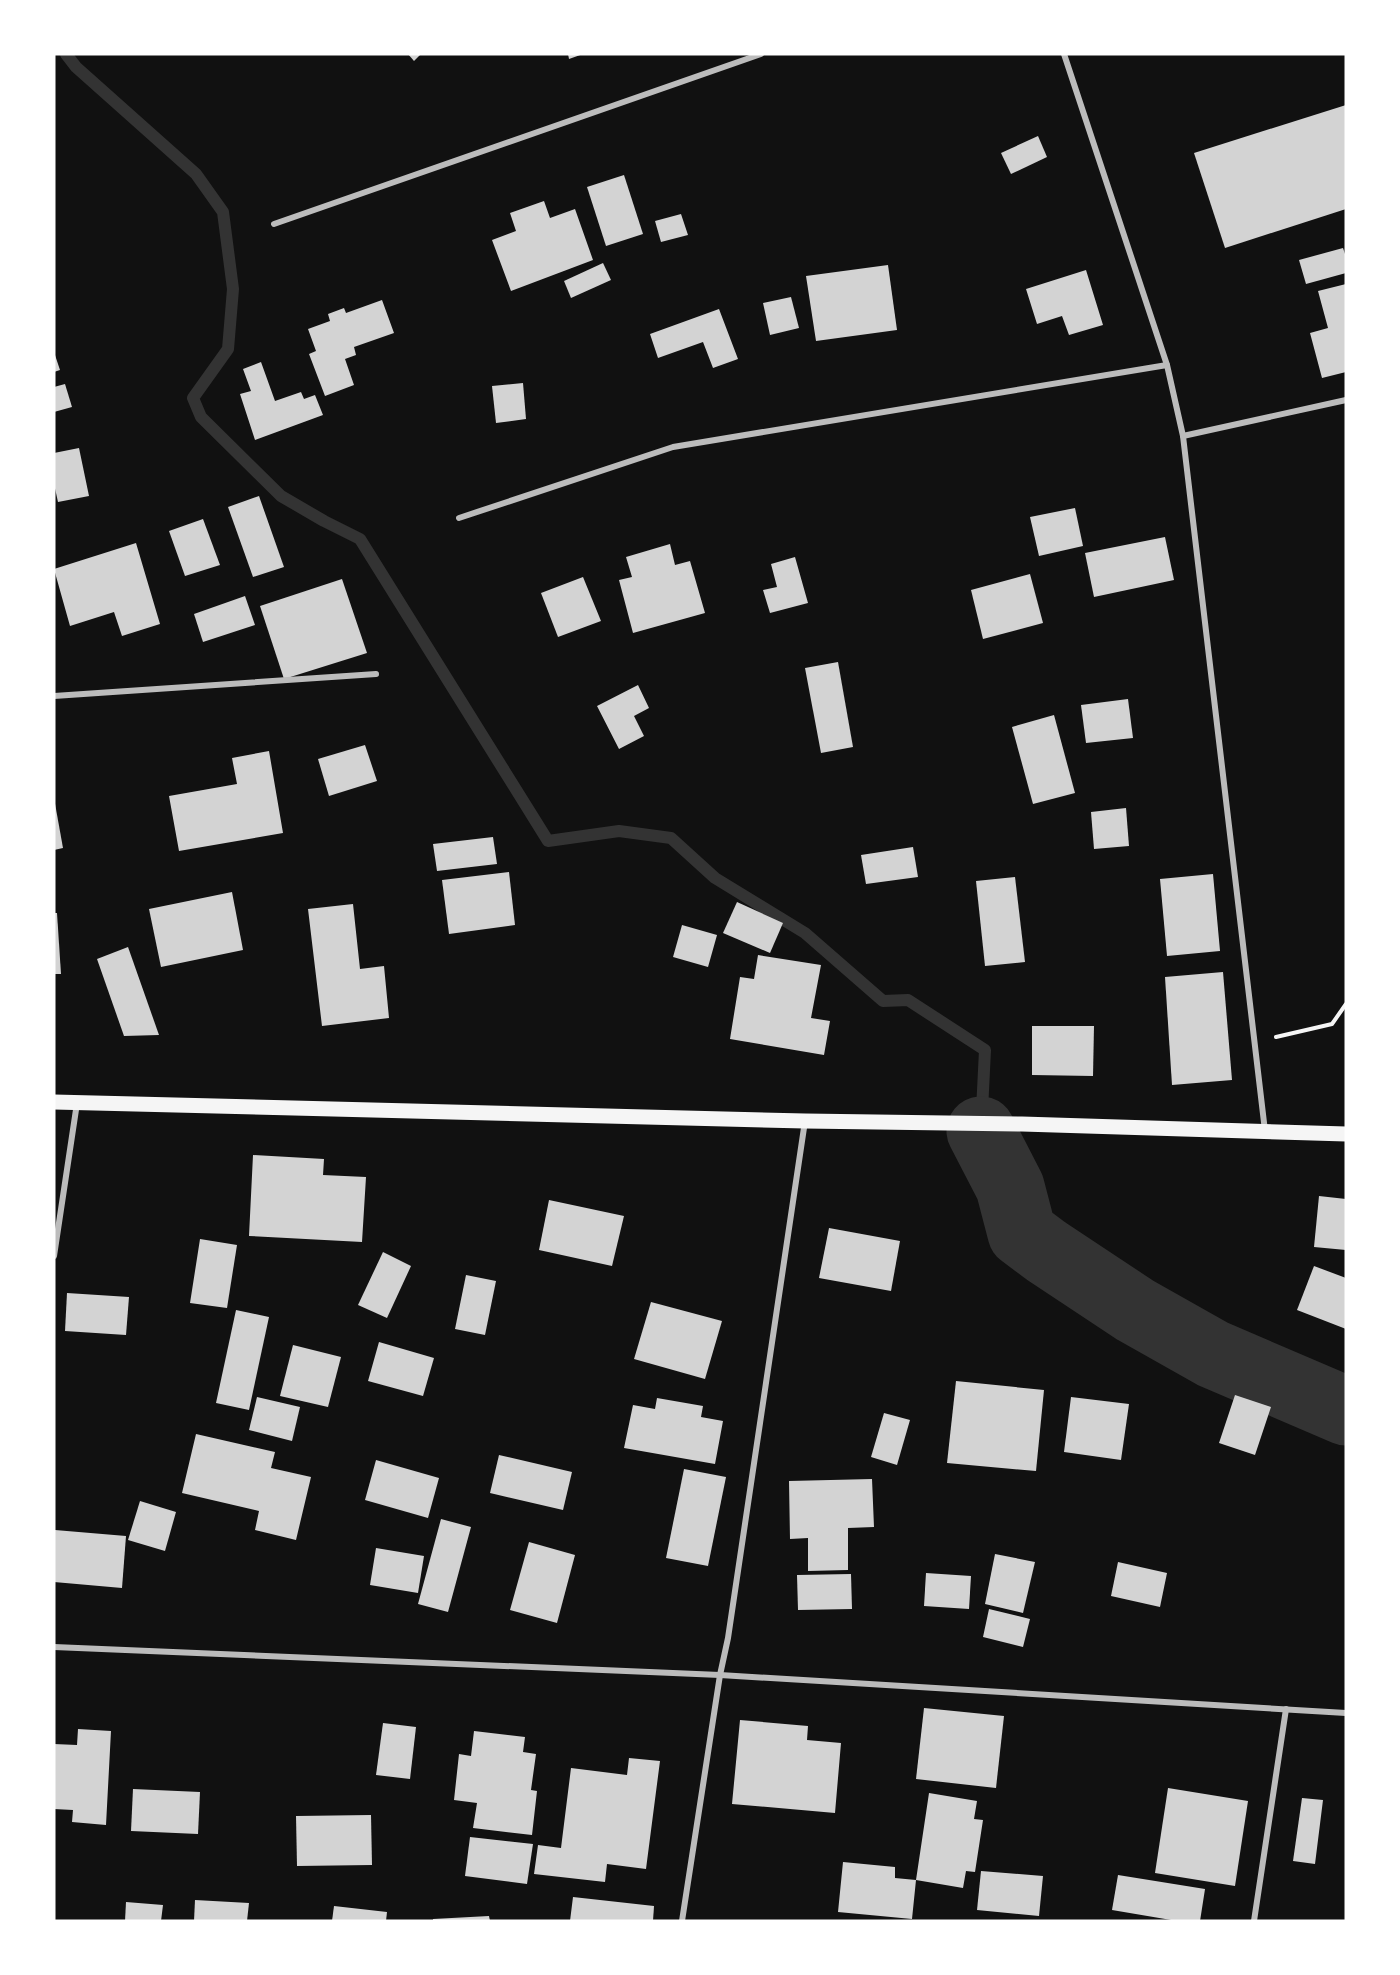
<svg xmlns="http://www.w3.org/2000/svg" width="1400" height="1975" font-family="Helvetica,sans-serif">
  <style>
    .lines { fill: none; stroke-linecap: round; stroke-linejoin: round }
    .stream { stroke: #333; stroke-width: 12 }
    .river { stroke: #333; stroke-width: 69 }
    .building { fill: #d3d3d3 }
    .path { stroke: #f5f5f5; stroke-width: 4 }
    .minor { stroke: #bcbcbc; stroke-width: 6 }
    .primary { stroke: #f5f5f5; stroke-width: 15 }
  </style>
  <rect width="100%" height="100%" fill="#111"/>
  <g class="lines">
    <path class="stream" d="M66,54L76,67L196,174L223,212L233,289L228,349L193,398L201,417L281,496L324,521L360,539L548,841L619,831L671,838L715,878L805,933L883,1001L908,1000L985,1050L981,1131"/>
    <path class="river" d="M981,1131L1010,1187L1022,1233L1046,1251L1135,1310L1213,1354L1346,1411"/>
  </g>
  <g class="building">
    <path d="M408,54H421L414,61Z"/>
    <path d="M568,54H583L569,59Z"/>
    <path d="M1346,105V209L1225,248L1194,153Z"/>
    <path d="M1038,136L1047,157L1011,174L1001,153Z"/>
    <path d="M624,175L643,234L606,246L587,187Z"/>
    <path d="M544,201L550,218L575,209L593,260L511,291L492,240L516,231L510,213Z"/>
    <path d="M681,214L688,235L661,242L655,221Z"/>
    <path d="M1343,248L1346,257V273L1306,284L1299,260Z"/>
    <path d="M603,263L611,280L571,298L564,281Z"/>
    <path d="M888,265L897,330L816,341L806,276Z"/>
    <path d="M1086,270L1103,325L1069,335L1062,316L1037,324L1026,289Z"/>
    <path d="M1346,284V372L1322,378L1310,333L1328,328L1318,291Z"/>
    <path d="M791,297L799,328L770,335L763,303Z"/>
    <path d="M382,300L394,333L354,347L356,355L345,359L354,385L325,396L309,354L316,351L308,329L330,321L328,314L344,308L346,313Z"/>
    <path d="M719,309L738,359L713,368L703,342L658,358L650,334Z"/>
    <path d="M54,352L60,370L54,372Z"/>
    <path d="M261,362L275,401L301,392L304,399L315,395L323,415L255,440L240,394L251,391L243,369Z"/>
    <path d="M523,383L526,419L496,423L492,386Z"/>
    <path d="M65,384L72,407L54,412V387Z"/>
    <path d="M79,448L89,496L58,502L54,484V453Z"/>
    <path d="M259,496L284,567L253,577L228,507Z"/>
    <path d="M1075,508L1083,546L1039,556L1030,517Z"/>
    <path d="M203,519L220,565L185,576L169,531Z"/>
    <path d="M1165,537L1174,580L1094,597L1085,553Z"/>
    <path d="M136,543L160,624L122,636L114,612L70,626L54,569Z"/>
    <path d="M670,544L675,565L690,561L705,613L633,633L619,580L632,577L626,557Z"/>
    <path d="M795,557L808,603L770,613L763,590L777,587L771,564Z"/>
    <path d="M1030,574L1043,623L983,639L971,590Z"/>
    <path d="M583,577L601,621L558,637L541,593Z"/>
    <path d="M342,579L367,653L284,679L260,606Z"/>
    <path d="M245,596L255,625L203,642L194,614Z"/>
    <path d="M838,662L853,747L821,753L805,668Z"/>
    <path d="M638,685L649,708L634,716L644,736L619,749L597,706Z"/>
    <path d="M1128,699L1133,738L1086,743L1081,705Z"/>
    <path d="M1054,715L1075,793L1033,804L1012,727Z"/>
    <path d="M365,745L377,781L329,796L318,759Z"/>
    <path d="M269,751L283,833L179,851L169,796L237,784L232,758Z"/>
    <path d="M54,798L63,848L54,850Z"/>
    <path d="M1126,808L1129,846L1094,849L1091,812Z"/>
    <path d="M493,837L497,864L437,871L433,844Z"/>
    <path d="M913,847L918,877L866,884L861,855Z"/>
    <path d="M509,872L515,925L449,934L442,880Z"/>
    <path d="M1213,874L1220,951L1167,956L1160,879Z"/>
    <path d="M1015,877L1025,962L985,966L976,881Z"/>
    <path d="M232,892L243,950L161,967L149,909Z"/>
    <path d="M737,902L783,923L770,953L723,933Z"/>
    <path d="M353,904L360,969L384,966L389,1018L322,1026L308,909Z"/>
    <path d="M54,913H57L61,974H54Z"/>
    <path d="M682,925L717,935L708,967L673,957Z"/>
    <path d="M128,947L159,1035L124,1036L97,959Z"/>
    <path d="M758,955L821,965L811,1018L830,1021L824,1055L730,1039L740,977L754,979Z"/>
    <path d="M1223,972L1232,1080L1172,1085L1165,977Z"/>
    <path d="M1032,1026H1094L1093,1076L1032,1075Z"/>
    <path d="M253,1155L324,1159L323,1175L366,1177L362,1242L249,1236Z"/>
    <path d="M1319,1196L1346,1199V1250L1314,1247Z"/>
    <path d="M549,1200L624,1216L612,1266L539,1250Z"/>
    <path d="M829,1228L900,1241L891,1291L819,1278Z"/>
    <path d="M200,1239L237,1245L227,1308L190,1303Z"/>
    <path d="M383,1252L411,1266L387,1318L358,1305Z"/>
    <path d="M1314,1266L1346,1278V1329L1297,1310Z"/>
    <path d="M466,1275L496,1281L485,1335L455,1329Z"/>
    <path d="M67,1293L129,1297L126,1335L65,1331Z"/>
    <path d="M651,1302L722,1321L705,1379L634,1359Z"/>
    <path d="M236,1310L269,1317L249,1410L216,1403Z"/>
    <path d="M379,1342L434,1358L423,1396L368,1381Z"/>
    <path d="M293,1345L341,1357L328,1407L280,1396Z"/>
    <path d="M956,1381L1044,1390L1036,1471L947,1463Z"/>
    <path d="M1235,1395L1271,1407L1255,1455L1219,1443Z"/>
    <path d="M257,1397L300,1407L292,1441L249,1430Z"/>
    <path d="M1071,1397L1129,1404L1121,1460L1064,1452Z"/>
    <path d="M657,1398L703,1406L701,1417L723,1421L715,1464L624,1448L633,1405L655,1409Z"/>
    <path d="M884,1413L910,1420L897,1465L871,1457Z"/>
    <path d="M196,1434L275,1452L271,1468L311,1477L296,1540L255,1530L259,1511L182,1493Z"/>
    <path d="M499,1455L572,1472L563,1510L490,1493Z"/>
    <path d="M376,1460L439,1478L428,1518L365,1500Z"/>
    <path d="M684,1469L726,1477L708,1566L666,1558Z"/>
    <path d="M872,1479L874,1527L848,1528V1570L808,1571V1538L790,1539L789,1481Z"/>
    <path d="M140,1501L176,1512L165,1551L128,1540Z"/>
    <path d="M441,1519L471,1527L448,1612L418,1604Z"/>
    <path d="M55,1530L126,1536L122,1588L54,1582Z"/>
    <path d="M529,1542L575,1555L557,1623L510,1610Z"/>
    <path d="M376,1548L424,1556L418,1593L370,1585Z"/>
    <path d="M995,1554L1035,1562L1023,1613L985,1604Z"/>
    <path d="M1118,1562L1167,1573L1160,1607L1111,1596Z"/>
    <path d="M926,1573L971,1576L969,1609L924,1606Z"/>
    <path d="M851,1574L852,1609L798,1610L797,1575Z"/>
    <path d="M989,1609L1030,1619L1023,1647L983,1637Z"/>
    <path d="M924,1708L1004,1716L996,1788L916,1779Z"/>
    <path d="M740,1720L808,1726L807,1740L841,1743L835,1813L732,1804Z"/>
    <path d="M383,1723L416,1727L410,1779L376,1775Z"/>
    <path d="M78,1729L111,1731L106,1825L72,1822L73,1810L54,1809V1744L77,1745Z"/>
    <path d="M474,1731L525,1737L523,1752L536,1754L531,1790L537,1791L532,1835L473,1828L477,1803L454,1800L459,1754L471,1756Z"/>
    <path d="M629,1758L660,1761L646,1869L607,1864L605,1882L534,1874L538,1845L561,1848L571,1768L627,1775Z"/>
    <path d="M1168,1788L1248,1801L1235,1886L1155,1873Z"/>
    <path d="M133,1789L200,1792L198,1834L131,1831Z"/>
    <path d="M929,1793L977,1801L974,1819L983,1820L975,1872L966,1871L963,1888L916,1880L912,1919L838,1912L843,1862L895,1867V1878L916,1880Z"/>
    <path d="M1302,1798L1323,1800L1315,1864L1293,1861Z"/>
    <path d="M371,1815L372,1865L297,1866L296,1816Z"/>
    <path d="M470,1837L533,1844L527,1884L465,1876Z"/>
    <path d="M981,1871L1043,1876L1039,1916L977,1910Z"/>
    <path d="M1118,1875L1205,1889L1200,1921H1177L1112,1910Z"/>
    <path d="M573,1897L654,1906L653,1921H570Z"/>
    <path d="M195,1900L249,1903L247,1921H194Z"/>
    <path d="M126,1902L163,1905L161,1921H125Z"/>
    <path d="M334,1906L387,1912L386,1921H332Z"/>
    <path d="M489,1916L490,1921H433V1919Z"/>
  </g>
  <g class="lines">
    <path class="path" d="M1276,1037L1332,1024L1346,1004"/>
    <g class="minor">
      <path d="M1064,54L1167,365L1183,436L1265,1131"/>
      <path d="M274,224L761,54"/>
      <path d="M1183,436L1346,400"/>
      <path d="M459,518L673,447L1167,365"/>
      <path d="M54,696L376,674"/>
      <path d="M54,1256L77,1103"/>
      <path d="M54,1647L720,1675L1346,1713"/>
      <path d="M682,1921L720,1675L728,1638L805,1121"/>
      <path d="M1254,1921L1286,1709"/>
    </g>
    <path class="primary" d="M54,1102L805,1121L1022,1124L1346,1134"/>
  </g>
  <rect width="1400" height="1975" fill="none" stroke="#ffffff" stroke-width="111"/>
</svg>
